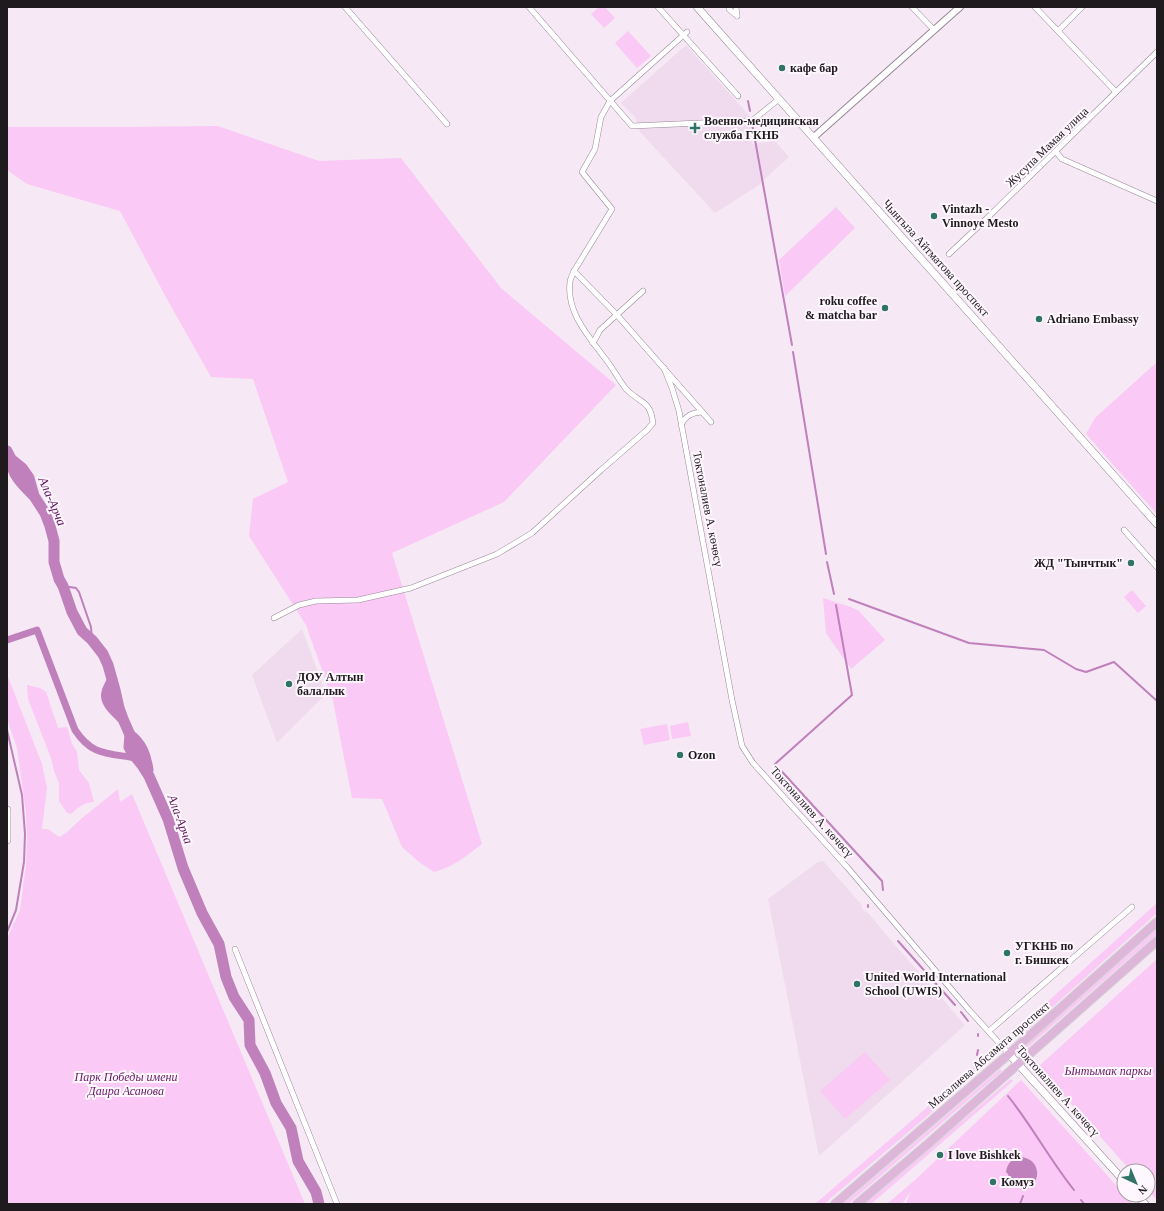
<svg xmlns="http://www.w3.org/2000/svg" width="1164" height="1211" font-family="'Times New Roman',serif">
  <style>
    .built { fill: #efdbed }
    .green { fill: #fac9f5 }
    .water { fill: #bf80bb }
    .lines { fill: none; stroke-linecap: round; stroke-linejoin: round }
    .stream { stroke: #bf80bb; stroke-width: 2 }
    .canal { stroke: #bf80bb; stroke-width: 7 }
    .river { stroke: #bf80bb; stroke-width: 11 }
    .minor-casing { stroke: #968994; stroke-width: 6 }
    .tertiary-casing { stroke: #968994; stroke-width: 8 }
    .secondary-casing { stroke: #968994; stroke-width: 8 }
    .primary-casing { stroke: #d2d1d2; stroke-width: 10 }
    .minor { stroke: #fff; stroke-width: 5 }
    .tertiary { stroke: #fff; stroke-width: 6 }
    .secondary { stroke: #fff; stroke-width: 7 }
    .primary { stroke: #ddb6da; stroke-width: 8 }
    .poi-dot { fill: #307467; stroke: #fef8fe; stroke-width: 1.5 }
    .labels { text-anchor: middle; stroke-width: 4; stroke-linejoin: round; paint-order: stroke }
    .poi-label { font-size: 12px; font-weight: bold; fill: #1f1a1e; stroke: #fef8fe; text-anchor: start }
    .street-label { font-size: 12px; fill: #1f1a1e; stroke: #fef8fe }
    .park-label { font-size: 12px; font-style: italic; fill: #651963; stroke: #fef8fe }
    .water-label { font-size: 13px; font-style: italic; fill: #5f125d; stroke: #fef8fe }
  </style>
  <rect width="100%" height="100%" fill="#f6e8f5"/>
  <g class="built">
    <path d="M686,45L756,123L750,130L752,144L775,141L789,157L756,187L715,213L640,132L635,117L621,103Z"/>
    <path d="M302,629L326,694L277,743L252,675Z"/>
    <path d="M823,861L861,904L863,910L868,913L888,937L965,1025L819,1156L768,899L818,862Z"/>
  </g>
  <g class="green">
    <path d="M599,7H605L615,18L604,28L591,14Z"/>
    <path d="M628,31L651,56L637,68L615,43Z"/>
    <path d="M218,126L319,161L401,158L501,288L616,385L504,502L392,553L482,844C466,856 454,867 434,872L419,862L402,847L382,799L352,798L333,701L306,625L249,536L253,499L288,482L253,379L211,377L168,301L120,211L27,184L7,170V127H120Z"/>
    <path d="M836,207L855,228L785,296L779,260Z"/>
    <path d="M1157,362V514L1086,434L1095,418Z"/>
    <path d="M1132,590L1146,606L1138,613L1124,597Z"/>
    <path d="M823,598L851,607L859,611L885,640L851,669L826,633Z"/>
    <path d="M7,676L8,677L42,764L47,788L42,829H48L59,837L66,833L81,819L118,789L120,802L132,794L305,1204H7V939L20,910L26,865L27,838L26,812L17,748L7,719Z"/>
    <path d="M27,685L40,688L46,692L58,728L67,727L72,744L77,752L79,770L89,783L94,802C84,802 78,808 71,814L67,813L59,801V783L54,771L51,758L28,699Z"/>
    <path d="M688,722L691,736L672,739L670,726Z"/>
    <path d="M667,724L670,740L644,745L640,729Z"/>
    <path d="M1157,903V913L1017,1039L1012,1034Z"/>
    <path d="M1157,929V934L1028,1047H1026V1044Z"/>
    <path d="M1157,959V1200L1148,1190V1171H1131L1038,1067Z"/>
    <path d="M865,1052L890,1080L845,1119L820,1091Z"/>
    <path d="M989,1054L994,1059L824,1204H815Z"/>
    <path d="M1000,1069L1002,1071L848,1204H843Z"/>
    <path d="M1011,1079L1013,1081L871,1204H864Z"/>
    <path d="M1021,1080L1133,1204H906L911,1191L902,1204H887L915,1180Z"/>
  </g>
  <path class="water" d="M1018,1157C1042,1156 1044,1187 1021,1189V1188C1013,1185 1010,1182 1008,1174L1006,1172C1007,1164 1011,1160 1018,1157Z"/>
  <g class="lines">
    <g class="stream">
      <path d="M748,101L750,111"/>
      <path d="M752,123L792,345"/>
      <path d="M793,352L826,554"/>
      <path d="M827,562L834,594"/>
      <path d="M63,586L76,588L79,592L91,627L92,640"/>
      <path d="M849,599L969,643L1044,650L1076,669L1086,672L1114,662L1157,701"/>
      <path d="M836,605L852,695L775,764L882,881L883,890"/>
      <path d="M7,730L22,795L25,834L24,862L16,910L7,932"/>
      <path d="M868,907V905"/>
      <path d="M898,941L955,1005"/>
      <path d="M961,1012L968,1021"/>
      <path d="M978,1034V1036"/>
      <path d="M977,1055L978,1050"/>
      <path d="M1008,1096C1032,1126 1050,1160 1074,1190"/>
      <path d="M1081,1200L1084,1204"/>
      <path d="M1020,1204L1023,1196"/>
    </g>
    <path class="canal" d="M7,640L37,630L75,730C92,756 108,753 136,758"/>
    <g class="river">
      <path d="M7,451L11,459L22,468L29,478L34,496L45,513L50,526L54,541V562L59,579L63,586L72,612L82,631L92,640L103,654L108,665L115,690L119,708L123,719L130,735L129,747L133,754L142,765L149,776L168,819L183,868L202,913L219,944L226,977L234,997L249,1020L250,1045L265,1073L276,1103L291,1128L298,1161L316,1192L319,1204"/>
      <path d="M11,459C11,474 23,485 33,495"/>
      <path d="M112,680C111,684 108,688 107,692C104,702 115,711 121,717"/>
      <path d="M130,735C142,744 146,756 148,770"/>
    </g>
    <defs>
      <g id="minor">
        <path d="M345,7L447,124"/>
        <path d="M529,7L632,126L745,121L753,120L779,99"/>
        <path d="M658,7L738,96"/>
        <path d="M729,7V9L737,16"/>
        <path d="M736,7L737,16"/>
        <path d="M912,7L934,30"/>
        <path d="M1035,7L1116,92"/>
        <path d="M1058,31L1082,7"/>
        <path d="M1056,152L1062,159L1157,201"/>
        <path d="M949,254L981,224L1157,52"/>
        <path d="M574,271L617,315L711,422"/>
        <path d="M593,343L600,330L643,291"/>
        <path d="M664,368L672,388L679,411L732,700L742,746L753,763L847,867L969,1010L1009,1054"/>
        <path d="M681,425C686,415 692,413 702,412"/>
        <path d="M1124,530L1157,567"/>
        <path d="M274,618L299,605L316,601L358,600L411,588L497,554L532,533L601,470L647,430L653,423C650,399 640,404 626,389C619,380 614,370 607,361C590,338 566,313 570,282C570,279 573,274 574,271L612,209L582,172L595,149L601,117L610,101L687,32"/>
        <path d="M235,949L337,1204"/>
        <path d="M989,1031L1132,907"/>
      </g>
      <path id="tertiary" d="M814,137L960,7"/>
      <g id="secondary">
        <path d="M697,7L1157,524"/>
        <path d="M7,810V840"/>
        <path d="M1009,1054L1124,1181"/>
        <path d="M1137,1195L1145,1204"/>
      </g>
      <g id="primary">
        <path d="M835,1204L1009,1054L1157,922"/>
        <path d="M857,1204L929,1143L1157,941"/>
      </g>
    </defs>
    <use href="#minor" class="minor-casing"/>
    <use href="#tertiary" class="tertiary-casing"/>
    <use href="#secondary" class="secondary-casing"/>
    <use href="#primary" class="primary-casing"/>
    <use href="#minor" class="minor"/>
    <use href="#tertiary" class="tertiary"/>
    <use href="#secondary" class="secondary"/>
    <use href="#primary" class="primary"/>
  </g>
  <g class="poi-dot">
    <circle cx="782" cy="68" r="4"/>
    <path d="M693 122h4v4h4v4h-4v4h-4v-4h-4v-4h4z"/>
    <circle cx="934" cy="216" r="4"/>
    <circle cx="885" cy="308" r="4"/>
    <circle cx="1039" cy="319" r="4"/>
    <circle cx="1131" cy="563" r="4"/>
    <circle cx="289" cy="684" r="4"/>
    <circle cx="680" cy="755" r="4"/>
    <circle cx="1007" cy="953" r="4"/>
    <circle cx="857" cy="984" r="4"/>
    <circle cx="940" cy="1155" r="4"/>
    <circle cx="993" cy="1182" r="4"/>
  </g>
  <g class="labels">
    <g class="poi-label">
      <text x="790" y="72">кафе бар</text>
      <text x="704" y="125">Военно-медицинская<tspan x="704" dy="14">служба ГКНБ</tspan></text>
      <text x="942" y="213">Vintazh -<tspan x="942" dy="14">Vinnoye Mesto</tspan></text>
      <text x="877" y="305" text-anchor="end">roku coffee<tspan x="877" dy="14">&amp; matcha bar</tspan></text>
      <text x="1047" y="323">Adriano Embassy</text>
      <text x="1123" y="567" text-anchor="end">ЖД "Тынчтык"</text>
      <text x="297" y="681">ДОУ Алтын<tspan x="297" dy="14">балалык</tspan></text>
      <text x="688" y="759">Ozon</text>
      <text x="1015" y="950">УГКНБ по<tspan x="1015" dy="14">г. Бишкек</tspan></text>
      <text x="865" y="981">United World International<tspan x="865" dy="14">School (UWIS)</tspan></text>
      <text x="948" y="1159">I love Bishkek</text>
      <text x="1001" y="1186">Комуз</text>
    </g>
    <g class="street-label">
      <text transform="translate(1047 147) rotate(-44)" y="4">Жусупа Мамая улица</text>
      <text transform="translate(936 258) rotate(48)" y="4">Чынгыза Айтматова проспект</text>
      <text transform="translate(708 509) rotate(79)" y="4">Токтоналиев А. көчөсү</text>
      <text transform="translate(812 812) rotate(48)" y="4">Токтоналиев А. көчөсү</text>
      <text transform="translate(989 1055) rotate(-41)" y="4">Масалиева Абсамата проспект</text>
      <text transform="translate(1058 1091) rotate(48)" y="4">Токтоналиев А. көчөсү</text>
    </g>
    <g class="park-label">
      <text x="1108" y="1075">Ынтымак паркы</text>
      <text x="126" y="1081">Парк Победы имени<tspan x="126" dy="14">Даира Асанова</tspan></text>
    </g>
    <g class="water-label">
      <text transform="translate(53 501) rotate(67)" y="5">Ала-Арча</text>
      <text transform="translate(181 819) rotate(70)" y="5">Ала-Арча</text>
    </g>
  </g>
  <rect width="1164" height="1211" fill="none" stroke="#1f1a1e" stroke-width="16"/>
  <g transform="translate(1136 1183) rotate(136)"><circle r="19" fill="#fef8fe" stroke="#a59fa4"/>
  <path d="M0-3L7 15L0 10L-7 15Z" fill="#307467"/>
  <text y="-6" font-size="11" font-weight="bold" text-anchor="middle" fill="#1f1a1e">N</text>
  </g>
</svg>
